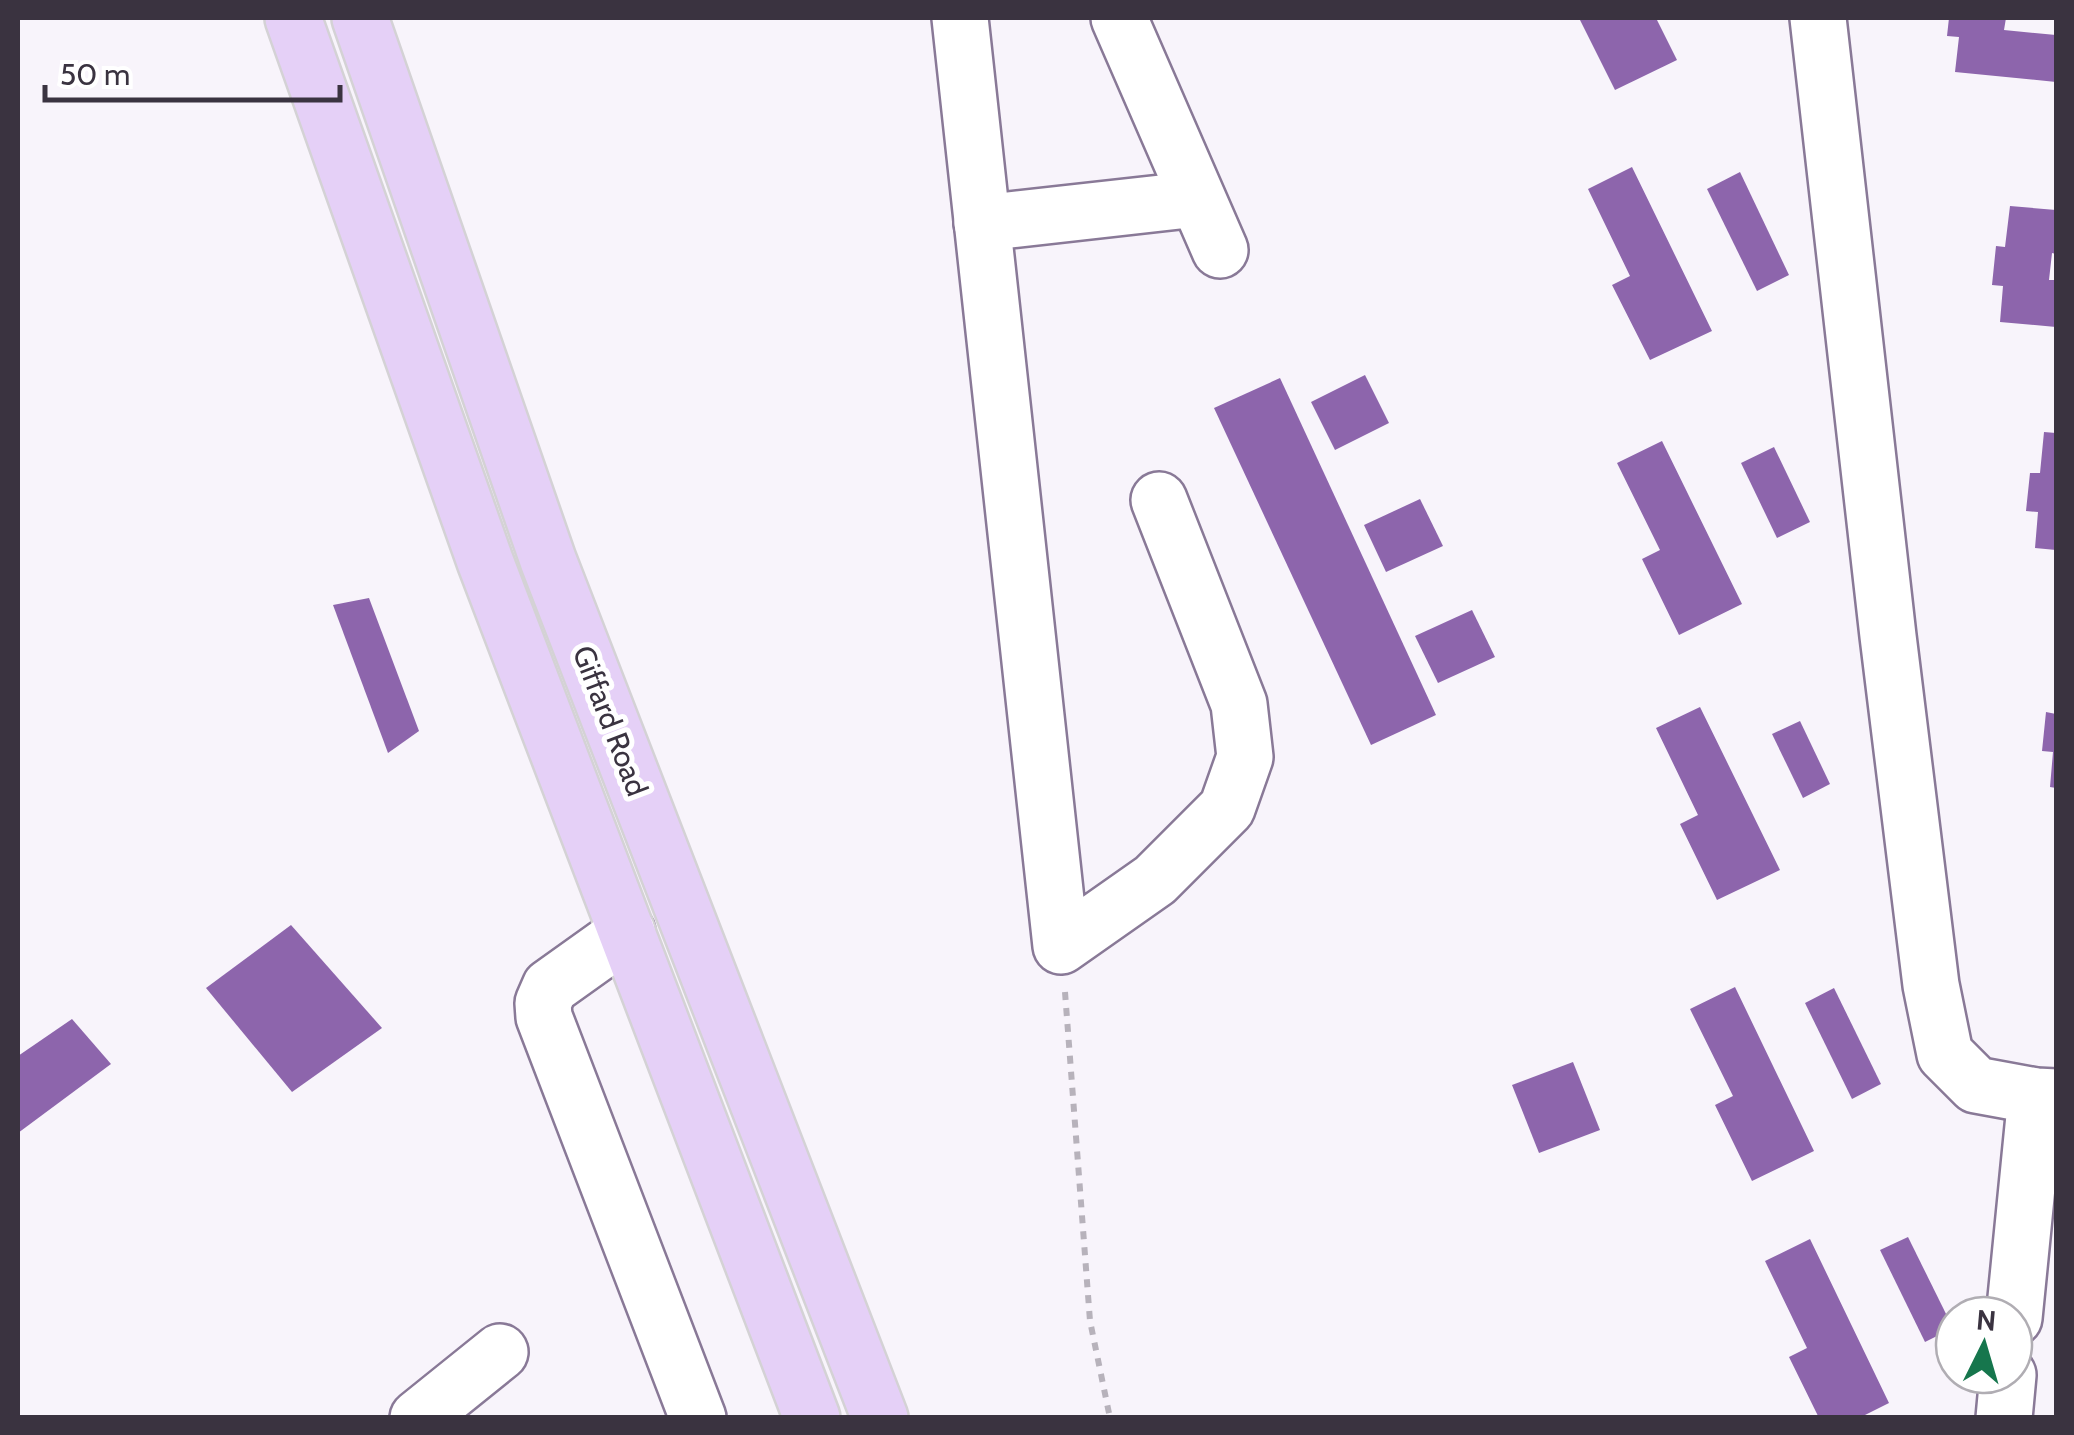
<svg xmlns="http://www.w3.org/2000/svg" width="2074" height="1435" font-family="Cabin,sans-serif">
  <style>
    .building { fill: #8d65ac }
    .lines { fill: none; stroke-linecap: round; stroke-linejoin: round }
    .minor-casing { stroke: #897997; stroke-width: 60 }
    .major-casing { stroke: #d4d2d5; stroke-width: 60 }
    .path { stroke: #b7b2bb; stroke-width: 6; stroke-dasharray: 8 8; stroke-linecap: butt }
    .minor { stroke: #fff; stroke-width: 55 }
    .major { stroke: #e5d0f7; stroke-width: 55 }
    .labels { text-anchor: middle; stroke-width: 10; stroke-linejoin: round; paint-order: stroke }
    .street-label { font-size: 30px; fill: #3a3340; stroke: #fff }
  </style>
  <rect width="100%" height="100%" fill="#f8f4fb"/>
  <g class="building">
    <path d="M1579,18H1656L1677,60L1615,90Z"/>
    <path d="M1949,18H2006L2004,30L2056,35V82L1955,72L1959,37L1947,36Z"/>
    <path d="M1632,167L1712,331L1650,360L1612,285L1630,276L1588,189Z"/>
    <path d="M1740,172L1789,275L1757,291L1707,189Z"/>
    <path d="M2010,206L2056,210V254L2052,253L2049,280H2056V327L2000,322L2003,286L1992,285L1996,246L2005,247Z"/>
    <path d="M1365,375L1389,423L1335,450L1311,402Z"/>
    <path d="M1280,378L1436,715L1371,745L1214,408Z"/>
    <path d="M2044,432L2056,433V550L2035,548L2038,512L2026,511L2030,473H2040Z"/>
    <path d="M1662,441L1742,604L1679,635L1642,559L1660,550L1617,463Z"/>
    <path d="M1774,447L1810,522L1777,538L1741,463Z"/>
    <path d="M1420,499L1443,546L1386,572L1364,525Z"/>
    <path d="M369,598L419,731L388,753L333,605Z"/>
    <path d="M1472,610L1495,657L1438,683L1415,636Z"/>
    <path d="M1700,707L1780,870L1717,900L1680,824L1698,815L1656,728Z"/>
    <path d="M2046,712L2056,714V788L2050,787L2053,752L2042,751Z"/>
    <path d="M1800,721L1830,784L1803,798L1772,734Z"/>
    <path d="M291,925L382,1028L292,1092L206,988Z"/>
    <path d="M1735,987L1814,1151L1752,1181L1715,1105L1733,1096L1690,1009Z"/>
    <path d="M1834,988L1881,1084L1852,1099L1805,1003Z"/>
    <path d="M72,1019L111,1064L18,1133V1056Z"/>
    <path d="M1573,1062L1600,1130L1539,1153L1512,1085Z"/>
    <path d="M1908,1237L1953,1328L1925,1342L1880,1250Z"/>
    <path d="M1810,1239L1889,1403L1859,1418H1819L1789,1357L1807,1348L1765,1261Z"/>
  </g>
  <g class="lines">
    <defs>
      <g id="minor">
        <path d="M960,18L1061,946L1155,880L1227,808L1245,757L1239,704L1159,500"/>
        <path d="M1119,18L1220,250"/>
        <path d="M1818,18L1888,636L1931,985L1945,1054L1976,1085L2036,1096L2056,1097"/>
        <path d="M982,223L1197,199"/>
        <path d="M627,932L550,987L543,1003L544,1017L698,1418"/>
        <path d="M2014,1318L2036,1096"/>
        <path d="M418,1418L500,1352"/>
        <path d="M2004,1418L2008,1375"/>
      </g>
      <g id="major">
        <path d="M293,18L485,561L812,1418"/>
        <path d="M360,18L548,560L880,1418"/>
      </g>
    </defs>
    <use href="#minor" class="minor-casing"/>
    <use href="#major" class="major-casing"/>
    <path class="path" d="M1065,992L1090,1321L1110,1418"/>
    <use href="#minor" class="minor"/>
    <use href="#major" class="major"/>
  </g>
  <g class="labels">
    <g class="street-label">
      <text transform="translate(610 721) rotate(69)" y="10">Giffard Road</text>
    </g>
  </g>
  <rect width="2074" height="1435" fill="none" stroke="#3a3340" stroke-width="40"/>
  <g transform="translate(1984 1345) rotate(5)"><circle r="48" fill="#ffffff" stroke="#b0adb3" stroke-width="2.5"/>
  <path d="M0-8L18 38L0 25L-18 38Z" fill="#16764d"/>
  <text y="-15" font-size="28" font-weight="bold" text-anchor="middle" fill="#3a3340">N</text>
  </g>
  <path d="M45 85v15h295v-15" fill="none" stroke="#3a3340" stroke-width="5"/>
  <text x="60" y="85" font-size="30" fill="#3a3340" stroke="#ffffff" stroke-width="8" paint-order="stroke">50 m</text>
</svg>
